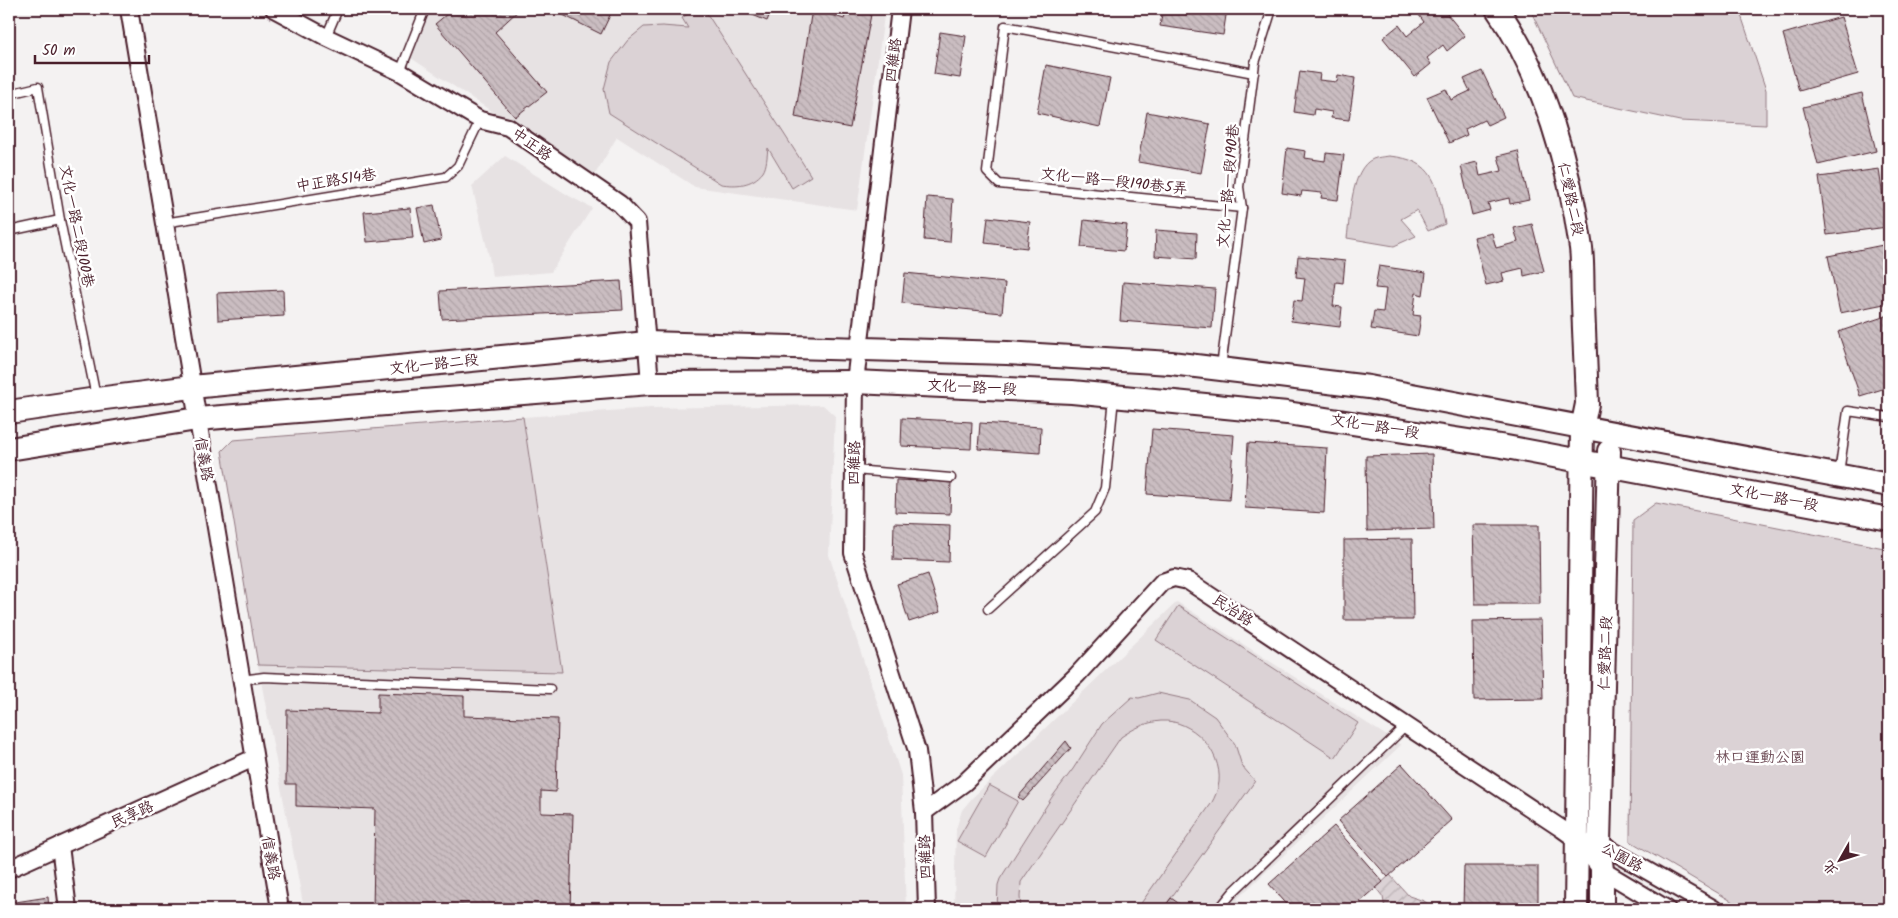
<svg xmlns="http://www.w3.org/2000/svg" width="1898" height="918" font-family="Kalam,'LXGW WenKai TC',sans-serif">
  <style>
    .built { fill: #e7e2e3 }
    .green { fill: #dbd2d5; stroke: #927880 }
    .garden { fill: url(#garden-furrows); stroke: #927880 }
    .building { fill: url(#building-back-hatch); stroke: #4a1f2b }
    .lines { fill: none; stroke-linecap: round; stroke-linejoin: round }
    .lane-casing { stroke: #4a1f2b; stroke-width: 11 }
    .street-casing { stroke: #4a1f2b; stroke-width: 20 }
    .secondary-casing { stroke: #4a1f2b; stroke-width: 26 }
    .lane { stroke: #fff; stroke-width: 8 }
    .street { stroke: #fff; stroke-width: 16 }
    .secondary { stroke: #fff; stroke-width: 22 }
    .labels { text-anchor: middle; stroke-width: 5; stroke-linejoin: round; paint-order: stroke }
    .street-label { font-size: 15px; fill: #4a1f2b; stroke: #fff }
    .park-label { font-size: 15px; fill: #6e4c56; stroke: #fff }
  </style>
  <defs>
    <pattern id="garden-furrows" width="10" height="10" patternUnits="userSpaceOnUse" patternTransform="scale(1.25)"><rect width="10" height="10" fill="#dbd2d5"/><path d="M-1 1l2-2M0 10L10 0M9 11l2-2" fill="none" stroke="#bdb4b7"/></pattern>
    <pattern id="building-back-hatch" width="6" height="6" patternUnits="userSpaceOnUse" patternTransform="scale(1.25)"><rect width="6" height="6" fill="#cabdc1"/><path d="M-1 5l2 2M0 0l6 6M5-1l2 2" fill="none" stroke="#afa2a6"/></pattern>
  </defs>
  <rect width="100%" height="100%" fill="#f4f2f2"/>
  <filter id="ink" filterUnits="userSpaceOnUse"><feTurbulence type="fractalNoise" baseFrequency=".02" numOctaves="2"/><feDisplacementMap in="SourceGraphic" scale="10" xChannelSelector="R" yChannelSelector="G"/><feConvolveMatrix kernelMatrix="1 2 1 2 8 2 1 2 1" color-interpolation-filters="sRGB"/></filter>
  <g filter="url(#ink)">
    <g class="built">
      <path d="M431,9H885L857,210L695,187L617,137L593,178L411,58Z"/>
      <path d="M505,156L571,197L592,208L551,272L492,277L489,256L472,186Z"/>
      <path d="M823,405L835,416L829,555L901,775L906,909H304L258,665L562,672L523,417L651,408Z"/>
      <path d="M1177,602L1401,745L1237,899L1252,909H954L956,829L962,810L972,798Z"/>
    </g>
    <g class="green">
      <path d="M695,9H704L811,176L792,188L768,148C767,155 767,166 763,172C752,186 736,186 721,184L609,113L604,89L611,62L628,40L644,27L662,26L688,28L682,18Z"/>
      <path d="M1530,9H1739L1766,90V125L1680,121L1572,98Z"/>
      <path d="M1389,156C1436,160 1436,184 1445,224L1428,231L1417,210L1401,219L1416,236L1394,246L1347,238C1350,217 1351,168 1373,159C1377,157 1384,157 1389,156Z"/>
      <path d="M523,417L562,672L258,665L222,451L233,440Z"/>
      <path d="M1656,503L1889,549V909H1745L1630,841L1633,520Z"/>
      <path d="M1178,606L1358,723L1335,758L1156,640Z"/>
      <path d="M1158,693L1190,700L1215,717L1235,744L1242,766L1255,781L1163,909H1137L1211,804C1215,797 1218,790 1219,782C1222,751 1192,719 1161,721C1146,722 1133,729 1121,737L1021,882L1020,897L1021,909H997L998,885L1000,879L1052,797L1073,769L1102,724L1132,697L1139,698Z"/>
      <path d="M989,785L1018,801L986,857L957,841Z"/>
    </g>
    <path class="garden" d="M1390,875L1409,896L1424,901L1435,909H1385L1383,897L1376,888Z"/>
    <g class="building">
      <path d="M453,9H520L495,32L547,92L515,117L435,24Z"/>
      <path d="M551,9H613L601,34Z"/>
      <path d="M738,9H772L767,21Z"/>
      <path d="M812,9L844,19L848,9H872L850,128L795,117Z"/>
      <path d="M1163,9H1227L1223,35L1160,26Z"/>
      <path d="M1419,9H1443L1465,36L1447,51L1443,45L1427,58L1431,64L1415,77L1383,38L1399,25L1407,36L1424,22L1416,11Z"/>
      <path d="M1780,9H1817L1781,15Z"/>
      <path d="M1841,17L1858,74L1799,91L1783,34Z"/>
      <path d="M940,32L966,36L960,78L934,74Z"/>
      <path d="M1046,65L1110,78L1100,127L1037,113Z"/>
      <path d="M1300,71L1320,74L1319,80L1337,82L1338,75L1355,78L1349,120L1331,118L1332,112L1314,109L1313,115L1294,112Z"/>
      <path d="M1482,71L1504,117L1487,125L1484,120L1465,129L1467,135L1449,143L1427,97L1446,89L1451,100L1470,91L1464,79Z"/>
      <path d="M1862,93L1876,151L1818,165L1803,107Z"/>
      <path d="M1147,112L1210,124L1201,173L1138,162Z"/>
      <path d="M1287,148L1306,151L1305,158L1325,161L1326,153L1344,155L1338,200L1321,198L1322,193L1302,191L1301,196L1282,193Z"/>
      <path d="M1518,151L1529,200L1510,204L1509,198L1488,203L1490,210L1472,215L1461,166L1477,162L1480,176L1502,171L1498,156Z"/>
      <path d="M1879,169L1887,227L1827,235L1819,177Z"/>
      <path d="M927,197L953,199L950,242L924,240Z"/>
      <path d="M434,205L441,240L424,244L417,208Z"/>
      <path d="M410,208L413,238L367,242L364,212Z"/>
      <path d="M988,217L1030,222L1027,248L985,243Z"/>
      <path d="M1084,220L1127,225L1124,251L1081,247Z"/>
      <path d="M1532,224L1544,271L1524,276L1523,268L1502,273L1504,281L1486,285L1474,237L1492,233L1496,248L1518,242L1514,228Z"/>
      <path d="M1156,230L1197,233L1196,259L1155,256Z"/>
      <path d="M1888,244L1889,303L1840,313L1828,256Z"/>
      <path d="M1298,256L1345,261L1343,283L1336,282L1333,306L1342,307L1340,327L1291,321L1294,300L1302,301L1305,278L1296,277Z"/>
      <path d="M1379,266L1426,273L1423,295L1416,293L1413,315L1421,316L1418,336L1371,329L1374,311L1383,312L1386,289L1375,288Z"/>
      <path d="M905,273L1005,283L1002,313L902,303Z"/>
      <path d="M621,281L623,310L442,319L440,291Z"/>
      <path d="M1123,282L1215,289L1212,328L1120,321Z"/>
      <path d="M283,290L284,316L218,320L217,293Z"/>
      <path d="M1889,315V387L1860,396L1838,332Z"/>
      <path d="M902,418L972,422L971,449L901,446Z"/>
      <path d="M980,423L1041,427L1040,453L978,449Z"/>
      <path d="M1152,429L1234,435L1229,500L1147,494Z"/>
      <path d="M1248,443L1327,448L1324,513L1245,508Z"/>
      <path d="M1432,454L1434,529L1367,531L1366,456Z"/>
      <path d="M896,480L951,482L950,514L895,512Z"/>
      <path d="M894,523L950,525L949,562L893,560Z"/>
      <path d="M1473,525H1539L1540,604H1475Z"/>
      <path d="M1412,539L1413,620H1344V540Z"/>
      <path d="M928,574L940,612L909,622L897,584Z"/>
      <path d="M1541,620L1543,699L1474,700L1473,621Z"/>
      <path d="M378,693L464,696V716L558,719L556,792L541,791V813L573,814L570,909L458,905V909H373L375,809L296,806V784H286L287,710L378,713Z"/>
      <path d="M1066,741L1071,748L1023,801L1018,797Z"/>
      <path d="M1402,764L1452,820L1388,877L1338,821Z"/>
      <path d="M1334,826L1383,882L1352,909H1291L1269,884Z"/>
      <path d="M1464,866H1538V909H1463Z"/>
      <path d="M48,897L49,909H9V903Z"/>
      <path d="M1171,898L1181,905L1190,909H1163Z"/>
    </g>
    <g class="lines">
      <defs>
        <g id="lane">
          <path d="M326,37L338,9"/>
          <path d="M400,72L425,9"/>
          <path d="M9,94L38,87L60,220L96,397"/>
          <path d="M1242,208L999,184L987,172L1005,26L1254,73"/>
          <path d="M164,223L446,177L458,166L480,120"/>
          <path d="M9,231L60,220"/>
          <path d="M1221,367L1242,208L1239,187L1255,63L1272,9"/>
          <path d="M854,470L951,478"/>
          <path d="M1839,473L1848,411L1889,417"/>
          <path d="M988,609L1095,512L1105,488L1114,398"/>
          <path d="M241,680L264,677L550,689"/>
          <path d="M1219,909L1233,892L1407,725"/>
        </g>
        <g id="street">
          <path d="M129,9L280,909"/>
          <path d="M274,9L326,37L400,72L480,120L508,127L620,204L637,222L650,383"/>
          <path d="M900,9L855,382L853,553L917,751L924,812L927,909"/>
          <path d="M924,812L964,783L1077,675L1162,582L1174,578L1188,581L1562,829L1576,839L1602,870L1667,909"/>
          <path d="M1592,842L1599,843L1714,909"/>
          <path d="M60,846L68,909"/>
          <path d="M9,869L254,758"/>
        </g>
        <g id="secondary">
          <path d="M1497,9C1544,76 1570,168 1581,248C1583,265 1582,284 1583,301C1584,336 1586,370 1587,404L1582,428L1576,909"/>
          <path d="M9,412L97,399L192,387L647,343L1007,353L1171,363L1369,387L1889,485"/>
          <path d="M9,449L197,419L650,383L855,382L1072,392L1287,413L1501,446L1889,519"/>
          <path d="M1602,909V870L1599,843L1609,451"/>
        </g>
      </defs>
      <use href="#lane" class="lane-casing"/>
      <use href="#street" class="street-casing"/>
      <use href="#secondary" class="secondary-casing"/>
      <use href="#lane" class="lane"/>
      <use href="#street" class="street"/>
      <use href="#secondary" class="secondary"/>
    </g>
  </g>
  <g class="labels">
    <g class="street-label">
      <text transform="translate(893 60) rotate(-83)" y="5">四維路</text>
      <text transform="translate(532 144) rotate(35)" y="5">中正路</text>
      <text transform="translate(336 180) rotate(-9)" y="5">中正路514巷</text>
      <text transform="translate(1114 181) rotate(6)" y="5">文化一路一段190巷5弄</text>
      <text transform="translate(1228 186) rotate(-85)" y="5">文化一路一段190巷</text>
      <text transform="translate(1571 199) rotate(78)" y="5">仁愛路二段</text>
      <text transform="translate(77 226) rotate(79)" y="5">文化一路二段100巷</text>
      <text transform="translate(434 364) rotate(-6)" y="5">文化一路二段</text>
      <text transform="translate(972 387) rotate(3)" y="5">文化一路一段</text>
      <text transform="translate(1375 426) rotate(9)" y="5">文化一路一段</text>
      <text transform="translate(204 459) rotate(80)" y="5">信義路</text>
      <text transform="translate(854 463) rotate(-89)" y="5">四維路</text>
      <text transform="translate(1774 497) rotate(11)" y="5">文化一路一段</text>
      <text transform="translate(1233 610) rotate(33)" y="5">民治路</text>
      <text transform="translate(1605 653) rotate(-88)" y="5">仁愛路二段</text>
      <text transform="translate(132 814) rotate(-24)" y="5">民享路</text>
      <text transform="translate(925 857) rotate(-92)" y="5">四維路</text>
      <text transform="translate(1622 857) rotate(29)" y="5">公園路</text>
      <text transform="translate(271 858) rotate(80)" y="5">信義路</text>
    </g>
    <g class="park-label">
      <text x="1760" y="762">林口運動公園</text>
    </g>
  </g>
  <rect width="1898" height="918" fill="none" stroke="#fff" stroke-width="30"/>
  <rect x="15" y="15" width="1868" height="888" fill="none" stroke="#4a1f2b" stroke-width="2" filter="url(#ink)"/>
  <g transform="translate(1840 860) rotate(231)" stroke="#ffffff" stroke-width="4" paint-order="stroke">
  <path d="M0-4L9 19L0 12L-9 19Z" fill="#4a1f2b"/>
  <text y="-8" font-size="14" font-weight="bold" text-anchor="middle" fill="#4a1f2b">北</text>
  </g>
  <path d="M35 55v8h114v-8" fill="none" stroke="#4a1f2b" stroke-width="2.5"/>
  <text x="42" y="55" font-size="15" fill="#4a1f2b" stroke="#ffffff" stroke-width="4" paint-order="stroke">50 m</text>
</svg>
